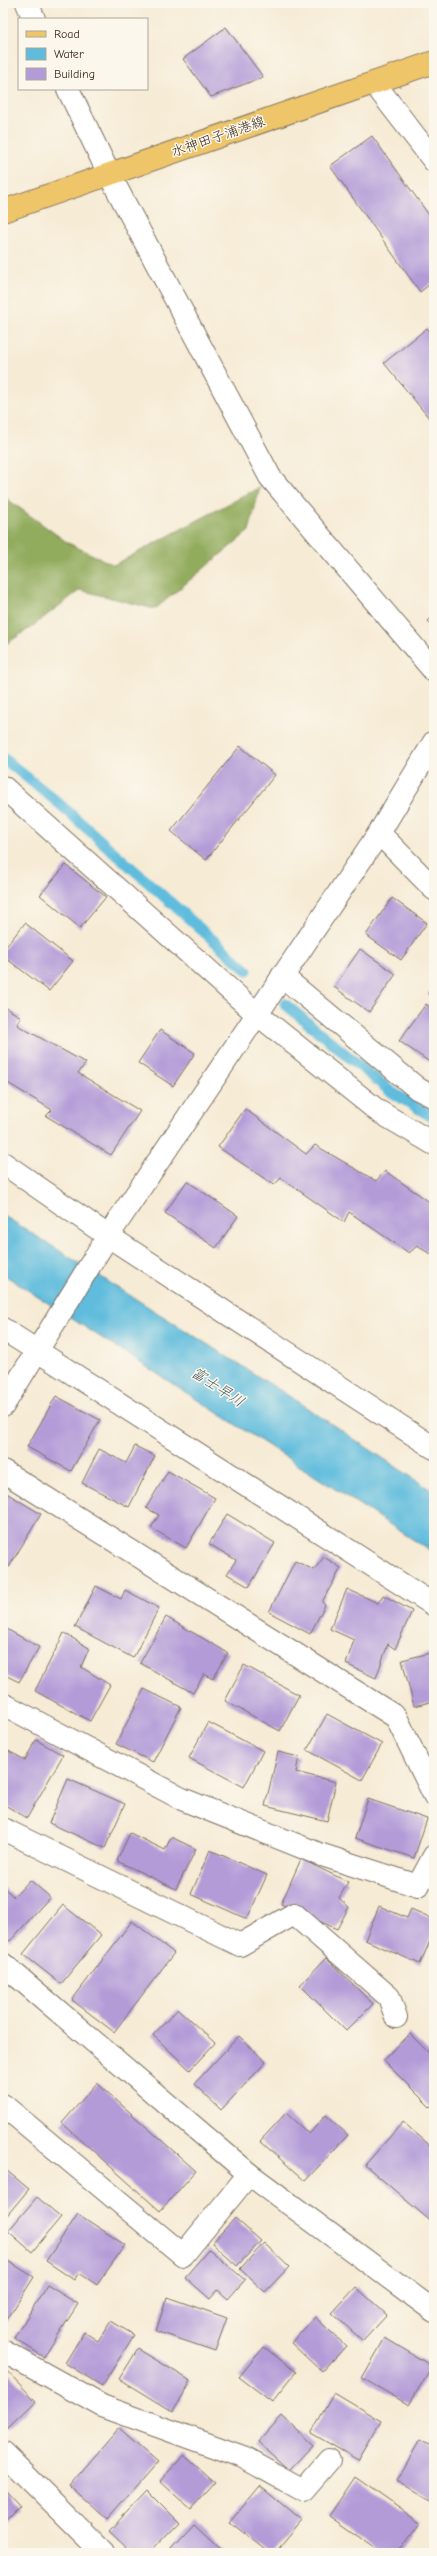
<svg xmlns="http://www.w3.org/2000/svg" width="437" height="2556" font-family="'Comic Neue','Klee One',sans-serif">
  <style>
    .forest { fill: #92ac5d; stroke: #666b3e }
    .water { fill: #5fbcdd; stroke: #4d737e }
    .lines { fill: none; stroke-linecap: round; stroke-linejoin: round }
    .stream { stroke: #5fbcdd; stroke-width: 11 }
    .building { fill: #b39bd8 }
    .minor-casing { stroke: #7c6e5e; stroke-width: 24 }
    .major-casing { stroke: #7c6e5e; stroke-width: 24 }
    .minor { stroke: #fff; stroke-width: 22 }
    .major { stroke: #eec569; stroke-width: 22 }
    .labels { text-anchor: middle; stroke-width: 3; stroke-linejoin: round; paint-order: stroke }
    .street-label { font-size: 14px; fill: #3b2a1e; stroke: #fbf7ec }
    .water-label { font-size: 15px; font-style: italic; fill: #485d61; stroke: #fbf7ec }
  </style>
  <rect width="100%" height="100%" fill="#fbf7ec"/>
  <filter id="ink" filterUnits="userSpaceOnUse"><feTurbulence type="fractalNoise" baseFrequency=".025" numOctaves="2"/><feDisplacementMap in="SourceGraphic" scale="8" xChannelSelector="R" yChannelSelector="G"/><feConvolveMatrix kernelMatrix="1 2 1 2 8 2 1 2 1" color-interpolation-filters="sRGB"/></filter>
  <filter id="wash" filterUnits="userSpaceOnUse"><feTurbulence type="fractalNoise" baseFrequency=".012" numOctaves="4" result="noise"/><feDisplacementMap in="SourceGraphic" scale="16" xChannelSelector="R" yChannelSelector="G"/><feGaussianBlur stdDeviation="0.9" result="paint"/><feColorMatrix in="noise" values="0 0 0 0 0 0 0 0 0 0 0 0 0 0 0 0 0 1.4 0 .05"/><feComposite in="paint" operator="in"/></filter>
  <g filter="url(#wash)">
    <rect width="100%" height="100%" fill="#f6ebd5"/>
    <path class="forest" d="M260,487L249,531L155,609L80,590L30,628L3,646V496L68,543L114,565Z"/>
    <path class="water" d="M3,1215L289,1396L434,1492V1553L3,1274Z"/>
    <g class="lines">
      <g class="stream">
        <path d="M3,758L56,801L247,970"/>
        <path d="M285,1004L390,1091L434,1118"/>
      </g>
    </g>
    <g id="blocks">
      <g class="building">
        <path d="M226,27L263,77L211,97L183,59Z"/>
        <path d="M372,136L434,222V281L420,292L330,166Z"/>
        <path d="M427,328L434,336V424L384,363Z"/>
        <path d="M434,615V628L428,621Z"/>
        <path d="M240,746L275,775L206,860L171,831Z"/>
        <path d="M66,865L106,897L80,928L40,895Z"/>
        <path d="M392,898L427,923L401,960L366,935Z"/>
        <path d="M25,923L73,961L49,991L3,956V950Z"/>
        <path d="M360,949L396,974L369,1012L334,987Z"/>
        <path d="M434,985V998L428,994Z"/>
        <path d="M426,1004L434,1010V1065L399,1041Z"/>
        <path d="M3,1006L21,1017L17,1025L86,1063L78,1073L140,1111L111,1155L46,1116L52,1110L3,1080Z"/>
        <path d="M160,1030L195,1053L173,1086L138,1063Z"/>
        <path d="M245,1109L306,1154L315,1145L376,1181L385,1171L434,1205V1256L417,1246L409,1253L349,1212L344,1222L281,1178L274,1185L218,1147Z"/>
        <path d="M187,1181L238,1216L216,1248L165,1213Z"/>
        <path d="M56,1396L100,1420L71,1471L27,1447Z"/>
        <path d="M135,1446L155,1456L129,1507L82,1483L99,1449L126,1463Z"/>
        <path d="M168,1471L215,1498L186,1548L151,1528L159,1515L146,1508Z"/>
        <path d="M3,1491L41,1514L9,1567L3,1563Z"/>
        <path d="M227,1514L275,1543L249,1587L227,1574L236,1560L209,1544Z"/>
        <path d="M324,1557L341,1568L322,1602L325,1605L310,1634L269,1612L295,1561L314,1570Z"/>
        <path d="M96,1586L121,1599L125,1590L159,1608L133,1658L75,1627Z"/>
        <path d="M347,1589L378,1603L383,1595L412,1611L395,1649L388,1644L376,1678L346,1664L354,1640L330,1629Z"/>
        <path d="M166,1617L228,1653L213,1679L204,1674L193,1693L140,1663Z"/>
        <path d="M3,1627L39,1647L19,1682L3,1674Z"/>
        <path d="M64,1633L89,1648L81,1667L110,1685L90,1721L35,1691Z"/>
        <path d="M434,1652V1701L414,1706L402,1660Z"/>
        <path d="M244,1665L299,1695L280,1731L225,1701Z"/>
        <path d="M144,1689L181,1707L153,1762L116,1744Z"/>
        <path d="M327,1714L382,1744L362,1780L307,1750Z"/>
        <path d="M208,1722L263,1751L244,1787L189,1758Z"/>
        <path d="M36,1740L63,1755L27,1818L3,1804V1748L25,1760Z"/>
        <path d="M278,1752L299,1757L296,1772L336,1782L327,1821L265,1806Z"/>
        <path d="M68,1779L125,1804L105,1848L49,1823Z"/>
        <path d="M368,1799L427,1819L414,1858L355,1838Z"/>
        <path d="M130,1833L165,1850L171,1837L196,1849L176,1889L117,1861Z"/>
        <path d="M210,1850L267,1875L247,1919L191,1894Z"/>
        <path d="M301,1859L348,1882L339,1898L349,1907L337,1929L281,1904Z"/>
        <path d="M30,1880L50,1897L10,1941L3,1935V1887L14,1897Z"/>
        <path d="M63,1905L101,1935L61,1984L23,1954Z"/>
        <path d="M379,1906L407,1918L411,1909L434,1919V1932L420,1964L365,1940Z"/>
        <path d="M132,1921L174,1953L114,2032L72,2000Z"/>
        <path d="M326,1958L373,2004L346,2031L300,1985Z"/>
        <path d="M178,2009L215,2043L190,2070L153,2035Z"/>
        <path d="M410,2034L434,2058V2103L430,2107L383,2060Z"/>
        <path d="M239,2036L266,2062L221,2110L194,2084Z"/>
        <path d="M97,2083L196,2171L160,2211L62,2123Z"/>
        <path d="M286,2113L309,2134L326,2115L348,2135L305,2181L260,2141Z"/>
        <path d="M403,2122L434,2149V2224L365,2165Z"/>
        <path d="M6,2170L29,2189L3,2220V2174Z"/>
        <path d="M37,2197L61,2217L32,2252L8,2231Z"/>
        <path d="M78,2214L125,2245L97,2285L79,2273L74,2280L46,2261Z"/>
        <path d="M235,2218L261,2241L237,2266L212,2243Z"/>
        <path d="M264,2243L289,2267L265,2292L240,2269Z"/>
        <path d="M209,2249L245,2280L228,2299L218,2290L210,2299L185,2277Z"/>
        <path d="M3,2258L34,2277L3,2326Z"/>
        <path d="M47,2285L78,2304L44,2357L14,2338Z"/>
        <path d="M356,2287L387,2315L363,2341L332,2313Z"/>
        <path d="M167,2297L227,2318L215,2351L156,2331Z"/>
        <path d="M315,2317L346,2346L322,2372L291,2343Z"/>
        <path d="M111,2321L134,2335L102,2386L65,2363L84,2332L98,2341Z"/>
        <path d="M385,2338L432,2366L409,2405L362,2378Z"/>
        <path d="M264,2347L296,2372L272,2402L239,2377Z"/>
        <path d="M138,2349L191,2381L173,2412L119,2379Z"/>
        <path d="M3,2367L36,2401L6,2430L3,2427Z"/>
        <path d="M334,2393L381,2421L358,2460L311,2433Z"/>
        <path d="M282,2416L313,2445L289,2470L258,2442Z"/>
        <path d="M119,2428L158,2462L107,2520L69,2486Z"/>
        <path d="M420,2440L434,2448V2502L397,2480Z"/>
        <path d="M184,2455L215,2483L191,2510L160,2481Z"/>
        <path d="M355,2477L419,2522L397,2553H382L329,2516Z"/>
        <path d="M260,2486L302,2521L275,2553H269L230,2522Z"/>
        <path d="M3,2489L20,2507L3,2524Z"/>
        <path d="M147,2491L179,2523L150,2553H132L109,2531Z"/>
        <path d="M194,2524L225,2553H173L170,2550Z"/>
      </g>
    </g>
  </g>
  <g filter="url(#ink)">
    <use href="#blocks" fill-opacity="0" stroke="#7c6e5e" stroke-width="1"/>
    <g class="lines">
      <defs>
        <g id="minor">
          <path d="M27,3L34,19"/>
          <path d="M374,83L434,161"/>
          <path d="M68,89L109,174L270,477L434,671"/>
          <path d="M3,787L257,1014L378,1111L434,1144"/>
          <path d="M379,833L434,889"/>
          <path d="M282,976L418,1089L434,1097"/>
          <path d="M3,1163L108,1236L434,1448"/>
          <path d="M3,1329L434,1605"/>
          <path d="M3,1406L108,1236L379,833L434,742"/>
          <path d="M3,1471L396,1717L434,1795"/>
          <path d="M3,1704L182,1799L319,1854L418,1886L434,1856"/>
          <path d="M3,1829L240,1945L294,1914L389,1997L396,2017"/>
          <path d="M3,1964L249,2174"/>
          <path d="M3,2105L183,2255L249,2174L434,2311"/>
          <path d="M3,2351L102,2406L243,2457L303,2490L329,2460"/>
          <path d="M3,2453L104,2553"/>
        </g>
        <path id="major" d="M3,211L434,62"/>
      </defs>
      <use href="#minor" class="minor-casing"/>
      <use href="#major" class="major-casing"/>
      <use href="#minor" class="minor"/>
      <use href="#major" class="major"/>
    </g>
  </g>
  <g class="labels">
    <g class="street-label">
      <text transform="translate(218 136) rotate(-19)" y="5">水神田子浦港線</text>
    </g>
    <g class="water-label">
      <text transform="translate(218 1387) rotate(33)" y="5">富士早川</text>
    </g>
  </g>
  <rect width="437" height="2556" fill="none" stroke="#fbf7ec" stroke-width="16"/>
  <rect x="18" y="18" width="130" height="72" fill="#fbf7ec" stroke="#aea59a"/>
  <rect x="26" y="31" width="20" height="6" fill="#eec569" stroke="#aea59a"/>
  <text x="54" y="38" font-size="12" fill="#3b2a1e">Road</text>
  <rect x="26" y="48" width="20" height="12" fill="#5fbcdd" stroke="#aea59a"/>
  <text x="54" y="58" font-size="12" fill="#3b2a1e">Water</text>
  <rect x="26" y="68" width="20" height="12" fill="#b39bd8" stroke="#aea59a"/>
  <text x="54" y="78" font-size="12" fill="#3b2a1e">Building</text>
</svg>
